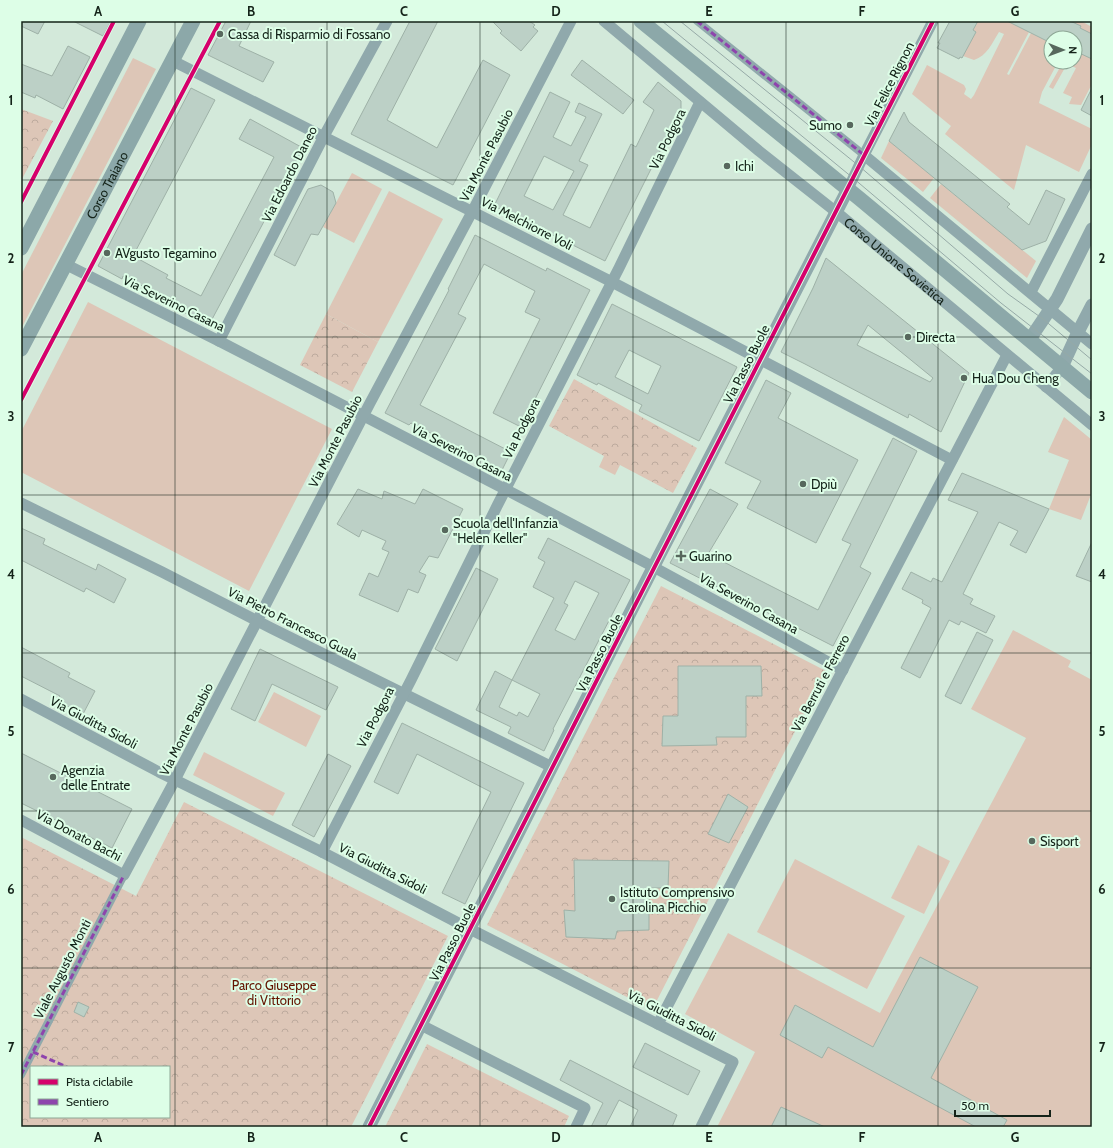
<svg xmlns="http://www.w3.org/2000/svg" width="1113" height="1148" font-family="Cabin,sans-serif">
  <style>
    .grass { fill: #ddc6b7 }
    .park { fill: url(#park-crowns); fill-rule: evenodd }
    .building { fill: #bcd0c6; stroke: #9eb1a7; fill-rule: evenodd }
    .lines { fill: none; stroke-linecap: round; stroke-linejoin: round }
    .pedestrian { stroke: #90a9ac; stroke-width: 8 }
    .minor { stroke: #90a9ac; stroke-width: 11 }
    .tertiary { stroke: #90a9ac; stroke-width: 13 }
    .secondary { stroke: #8ca8a9; stroke-width: 15 }
    .tram { stroke: #96aaa7; stroke-width: 1 }
    .quiet { stroke: #8e44ad; stroke-width: 3; stroke-dasharray: 6 3; stroke-linecap: butt }
    .cycleway-casing { stroke: #ddfee7; stroke-width: 6 }
    .cycleway { stroke: #d6006c; stroke-width: 4 }
    .grid { fill: none; stroke: #142319; stroke-width: 1; stroke-opacity: 0.55 }
    .poi-dot { fill: #57685d; stroke: #ddfee7; stroke-width: 1.5 }
    .labels { text-anchor: middle; stroke-width: 4; stroke-linejoin: round; paint-order: stroke }
    .poi-label { font-size: 13px; fill: #142319; stroke: #ddfee7; text-anchor: start }
    .street-label { font-size: 13px; fill: #142319; stroke: #ddfee7 }
    .park-label { font-size: 13px; fill: #641400; stroke: #ddfee7 }
    .neatline { fill: none; stroke: #142319; stroke-width: 1.5 }
    .grid-label { font-size: 13px; text-anchor: middle; font-weight: bold; fill: #142319 }
  </style>
  <defs>
    <pattern id="park-crowns" width="20" height="18" patternUnits="userSpaceOnUse"><rect width="20" height="18" fill="#ddc6b7"/><path d="M2 6a3 3 0 1 1 6 0M12 15a3 3 0 1 1 6 0" fill="none" stroke="#bdaa9d"/></pattern>
  </defs>
  <rect width="100%" height="100%" fill="#d3e9da"/>
  <g class="grass">
    <path d="M978,21H1008L1029,32L1007,74L1009,75L1031,33L1051,43V62H1058L1042,92L1039,103L1092,129V144L1079,172L1026,145L1014,190L945,134L951,126L912,94L927,65L964,85L966,89L964,94L971,99L974,95L1004,34L999,32C992,43 987,56 974,60L963,56L976,32L973,30Z"/>
    <path d="M1075,21H1081L1092,27V54L1090,58L1092,59V84L1081,105L1069,104L1072,97L1063,93L1076,68L1067,64L1053,89L1049,87L1063,62H1075V48L1081,27L1074,23Z"/>
    <path d="M133,58L156,69L21,329V275Z"/>
    <path d="M889,141L934,178L923,192L881,158Z"/>
    <path d="M352,173L382,189L354,243L323,227Z"/>
    <path d="M941,184L1036,261L1027,278L930,198Z"/>
    <path d="M389,191L443,219L378,342L326,314Z"/>
    <path d="M88,302L332,429L249,591L21,472V432Z"/>
    <path d="M1064,417L1092,440V492L1081,520L1049,509L1069,460L1048,452Z"/>
    <path d="M1013,630L1071,661L1068,667L1092,680V1127H717L755,1052L685,1014L728,933L880,1013L1026,738L971,709Z"/>
    <path d="M274,692L321,716L306,747L258,722Z"/>
    <path d="M204,752L285,793L273,816L193,775Z"/>
    <path d="M918,845L950,861L924,914L891,898Z"/>
    <path d="M795,859L905,916L867,989L757,932Z"/>
  </g>
  <g class="park">
    <path d="M21,109L53,121L22,179L21,178Z"/>
    <path d="M326,314L378,342L352,392L300,365Z"/>
    <path d="M574,379L697,448L673,493L620,465L615,475L599,467L604,456L549,426Z"/>
    <path d="M661,586L826,671L652,1010L487,925Z"/>
    <path d="M184,802L448,936L351,1127H21V837L136,896ZM31,1067H169V1117H31Z"/>
    <path d="M427,1044L569,1116L564,1127H385Z"/>
  </g>
  <g class="building">
    <path d="M21,21H45L38,34L21,26Z"/>
    <path d="M73,21H111L103,36Z"/>
    <path d="M226,21H251L239,46L274,62L263,82L208,55Z"/>
    <path d="M410,21H438L387,120L437,148L483,60L510,75L453,185L351,134Z"/>
    <path d="M492,21H529L535,25L533,27L538,31L521,51L500,33L502,31Z"/>
    <path d="M950,21H978L973,30L976,32L962,58L960,57L959,59L937,48L940,43H938Z"/>
    <path d="M1007,21H1070L1081,26L1080,28L1092,34V59L1075,51V38H1051V43Z"/>
    <path d="M68,46L90,57L63,109L36,95L35,98L21,92V64L52,76Z"/>
    <path d="M582,60L634,100L623,114L571,75Z"/>
    <path d="M658,82L681,101V109L605,261L494,206L550,92L570,102L553,137L571,146L586,117L575,112L579,103L602,114L579,161L588,165L563,215L590,228L631,144L636,147L654,110L643,102ZM544,156L574,171L553,210L524,196Z"/>
    <path d="M191,88L215,100L133,256L168,275L166,278L201,296L274,157L239,139L250,119L303,148L209,325L156,298L158,294L123,276L122,279L98,266Z"/>
    <path d="M1092,88V116L1081,110Z"/>
    <path d="M904,112L909,122L1010,204L1007,207L1029,225L1046,190L1065,199L1046,241L1022,250L889,141Z"/>
    <path d="M321,185L333,192L336,203L318,235L311,234L295,266L274,255L308,189Z"/>
    <path d="M475,235L546,271L547,268L590,290L521,427L493,413L540,319L525,312L535,291L484,264L458,314L466,318L420,405L511,452L502,470L411,423L409,425L385,413L449,290L448,289Z"/>
    <path d="M826,258L969,373L941,432L909,414L908,418L805,364L781,352L813,288ZM868,325L933,378L930,382L857,345Z"/>
    <path d="M612,304L737,367L699,441L639,411L642,405L598,383L597,385L577,375ZM629,350L661,366L648,394L615,377Z"/>
    <path d="M766,380L791,393L778,418L858,460L816,543L747,508L761,481L725,463Z"/>
    <path d="M893,438L917,451L860,567L871,573L833,646L670,563L710,489L738,504L708,554L818,610L851,544L842,540Z"/>
    <path d="M962,473L1049,509L1026,553L1010,545L1018,531L999,522L963,594L973,599L970,604L995,616L986,633L961,621L959,625L949,620L920,678L901,668L931,608L922,603L923,600L902,589L911,572L931,582L933,578L942,582L978,512L948,500Z"/>
    <path d="M358,489L382,499L384,491L415,504L423,489L463,509L438,558L429,556L419,572L426,575L418,593L408,589L398,612L359,595L369,573L378,577L389,552L382,549L386,541L362,530L359,537L337,524Z"/>
    <path d="M21,528L45,539L43,544L96,570L98,564L126,579L114,603L86,588L84,592L21,560Z"/>
    <path d="M548,538L630,580L553,729L554,730L544,751L508,733L511,727L476,710L495,671L512,680L554,598L533,587L545,562L538,558ZM575,581L599,593L575,640L555,630L568,605L564,603ZM512,680L540,694L528,717L519,712L517,716L499,707Z"/>
    <path d="M1092,542V582L1076,576Z"/>
    <path d="M476,568L498,579L457,661L435,649Z"/>
    <path d="M977,632L993,640L961,704L945,696Z"/>
    <path d="M21,647L70,673L68,677L95,691L83,714L57,701L60,696L21,676Z"/>
    <path d="M260,649L338,687L326,710L272,684L255,721L231,709Z"/>
    <path d="M678,666H761L762,696H746V737H716L717,745L662,746L663,716H678Z"/>
    <path d="M402,723L524,783L465,904L442,893L491,792L417,754L398,794L374,782Z"/>
    <path d="M21,753L132,809L112,848L21,803Z"/>
    <path d="M328,754L351,766L314,837L292,825Z"/>
    <path d="M728,794L748,807L729,843L708,834Z"/>
    <path d="M574,860L669,861L668,888H649V930L617,931L615,939L566,937L564,910L575,911Z"/>
    <path d="M920,957L978,987L931,1078L1007,1120L1003,1127H976L828,1047L822,1058L780,1035L795,1005L873,1047Z"/>
    <path d="M78,1002L89,1007L84,1017L74,1012Z"/>
    <path d="M645,1043L700,1071L688,1095L633,1067Z"/>
    <path d="M570,1060L677,1115L672,1127H630L638,1110L619,1100L605,1127H591L603,1103L560,1080Z"/>
    <path d="M781,1107L825,1127H771Z"/>
  </g>
  <g class="lines">
    <g class="pedestrian">
      <path d="M697,21L864,155"/>
      <path d="M21,1075L124,875"/>
    </g>
    <g class="minor">
      <path id="s1" d="M604,21L759,151L840,215L1092,425"/>
      <path d="M173,61L612,282L952,460"/>
      <path d="M864,155L1092,344"/>
      <path d="M848,189L864,155L933,21"/>
      <path d="M65,264L219,341L520,497L648,564L843,670"/>
      <path d="M1031,292L1092,174"/>
      <path d="M219,341L324,136L387,21"/>
      <path d="M1046,387L1062,367"/>
      <path d="M21,503L162,572L271,628L552,767"/>
      <path d="M21,699L159,772L322,852L464,926L733,1062L701,1127"/>
      <path d="M21,820L124,875L175,780L182,766L370,403L472,212L571,21"/>
      <path d="M322,852L411,680L497,506L619,268L700,102"/>
      <path d="M658,1024L1007,355"/>
      <path d="M421,1025L585,1108L576,1127"/>
    </g>
    <g class="tertiary">
      <path d="M1030,339L1057,299L1092,229"/>
      <path d="M1062,367L1078,332L1092,305"/>
      <path d="M369,1127L659,556L848,189"/>
    </g>
    <g class="secondary">
      <path d="M641,21L860,199L1092,392"/>
      <path d="M21,248L139,21"/>
      <path id="s2" d="M21,349L193,21"/>
    </g>
    <g class="tram">
      <path d="M662,21L853,178L1001,303L1092,374"/>
      <path d="M680,21L859,166L1008,294L1043,319L1092,360"/>
    </g>
    <g class="quiet">
      <path d="M697,21L864,155"/>
      <path d="M33,1052L67,1067"/>
      <path d="M21,1075L124,875"/>
    </g>
    <defs>
      <g id="cycleway">
        <path d="M21,202L114,21"/>
        <path d="M21,400L220,21"/>
        <path d="M369,1127L933,21"/>
      </g>
    </defs>
    <use href="#cycleway" class="cycleway-casing"/>
    <use href="#cycleway" class="cycleway"/>
  </g>
  <path class="grid" d="M175,21V1127M327,21V1127M480,21V1127M633,21V1127M786,21V1127M938,21V1127M21,180H1092M21,337H1092M21,495H1092M21,653H1092M21,811H1092M21,968H1092"/>
  <g class="poi-dot">
    <circle cx="220" cy="34" r="4"/>
    <circle cx="850" cy="125" r="4"/>
    <circle cx="727" cy="166" r="4"/>
    <circle cx="107" cy="253" r="4"/>
    <circle cx="908" cy="337" r="4"/>
    <circle cx="964" cy="378" r="4"/>
    <circle cx="803" cy="484" r="4"/>
    <circle cx="445" cy="530" r="4"/>
    <path d="M679 550h4v4h4v4h-4v4h-4v-4h-4v-4h4z"/>
    <circle cx="53" cy="777" r="4"/>
    <circle cx="1032" cy="841" r="4"/>
    <circle cx="612" cy="899" r="4"/>
  </g>
  <g class="labels">
    <g class="poi-label">
      <text x="228" y="39">Cassa di Risparmio di Fossano</text>
      <text x="842" y="130" text-anchor="end">Sumo</text>
      <text x="735" y="171">Ichi</text>
      <text x="115" y="258">AVgusto Tegamino</text>
      <text x="916" y="342">Directa</text>
      <text x="972" y="383">Hua Dou Cheng</text>
      <text x="811" y="489">Dpiù</text>
      <text x="453" y="528">Scuola dell'Infanzia<tspan x="453" dy="15">"Helen Keller"</tspan></text>
      <text x="689" y="561">Guarino</text>
      <text x="61" y="775">Agenzia<tspan x="61" dy="15">delle Entrate</tspan></text>
      <text x="1040" y="846">Sisport</text>
      <text x="620" y="897">Istituto Comprensivo<tspan x="620" dy="15">Carolina Picchio</tspan></text>
    </g>
    <g class="street-label">
      <text transform="translate(889 84) rotate(-63)" y="5">Via Felice Rignon</text>
      <text transform="translate(667 139) rotate(-64)" y="5">Via Podgora</text>
      <text transform="translate(486 155) rotate(-63)" y="5">Via Monte Pasubio</text>
      <text transform="translate(289 174) rotate(-63)" y="5">Via Edoardo Daneo</text>
      <text dy="5" stroke="none"><textPath href="#s2" startOffset="185">Corso Traiano</textPath></text>
      <text transform="translate(527 223) rotate(27)" y="5">Via Melchiorre Voli</text>
      <text dy="5" stroke="none"><textPath href="#s1" startOffset="377">Corso Unione Sovietica</textPath></text>
      <text transform="translate(174 303) rotate(26)" y="5">Via Severino Casana</text>
      <text transform="translate(746 364) rotate(-63)" y="5">Via Passo Buole</text>
      <text transform="translate(521 428) rotate(-63)" y="5">Via Podgora</text>
      <text transform="translate(335 441) rotate(-63)" y="5">Via Monte Pasubio</text>
      <text transform="translate(462 452) rotate(27)" y="5">Via Severino Casana</text>
      <text transform="translate(749 603) rotate(29)" y="5">Via Severino Casana</text>
      <text transform="translate(293 623) rotate(27)" y="5">Via Pietro Francesco Guala</text>
      <text transform="translate(599 653) rotate(-63)" y="5">Via Passo Buole</text>
      <text transform="translate(820 683) rotate(-62)" y="5">Via Berruti e Ferrero</text>
      <text transform="translate(375 717) rotate(-63)" y="5">Via Podgora</text>
      <text transform="translate(94 722) rotate(28)" y="5">Via Giuditta Sidoli</text>
      <text transform="translate(186 729) rotate(-63)" y="5">Via Monte Pasubio</text>
      <text transform="translate(79 835) rotate(28)" y="5">Via Donato Bachi</text>
      <text transform="translate(383 868) rotate(27)" y="5">Via Giuditta Sidoli</text>
      <text transform="translate(452 942) rotate(-63)" y="5">Via Passo Buole</text>
      <text transform="translate(62 969) rotate(-63)" y="5">Viale Augusto Monti</text>
      <text transform="translate(672 1015) rotate(27)" y="5">Via Giuditta Sidoli</text>
    </g>
    <g class="park-label">
      <text x="274" y="990">Parco Giuseppe<tspan x="274" dy="15">di Vittorio</tspan></text>
    </g>
  </g>
  <rect width="1113" height="1148" fill="none" stroke="#ddfee7" stroke-width="44"/>
  <rect x="30" y="1066" width="140" height="52" fill="#ddfee7" stroke="#8da695"/>
  <rect x="38" y="1079" width="20" height="6" fill="#d6006c" stroke="#8da695"/>
  <text x="66" y="1086" font-size="12" fill="#142319">Pista ciclabile</text>
  <rect x="38" y="1099" width="20" height="6" fill="#8e44ad" stroke="#8da695"/>
  <text x="66" y="1106" font-size="12" fill="#142319">Sentiero</text>
  <g transform="translate(1063 50) rotate(91)"><circle r="19" fill="#ddfee7" stroke="#8da695"/>
  <path d="M0-3L7 15L0 10L-7 15Z" fill="#57685d"/>
  <text y="-6" font-size="11" font-weight="bold" text-anchor="middle" fill="#142319">N</text>
  </g>
  <path d="M955 1110v6h95v-6" fill="none" stroke="#142319" stroke-width="2"/>
  <text x="961" y="1110" font-size="12" fill="#142319" stroke="#ddfee7" stroke-width="3" paint-order="stroke">50 m</text>
  <rect x="22" y="22" width="1069" height="1104" class="neatline"/>
  <g class="grid-label">
    <text x="98" y="16">A</text>
    <text x="251" y="16">B</text>
    <text x="404" y="16">C</text>
    <text x="556" y="16">D</text>
    <text x="709" y="16">E</text>
    <text x="862" y="16">F</text>
    <text x="1015" y="16">G</text>
    <text x="11" y="105">1</text>
    <text x="1102" y="105">1</text>
    <text x="11" y="263">2</text>
    <text x="1102" y="263">2</text>
    <text x="11" y="421">3</text>
    <text x="1102" y="421">3</text>
    <text x="11" y="579">4</text>
    <text x="1102" y="579">4</text>
    <text x="11" y="736">5</text>
    <text x="1102" y="736">5</text>
    <text x="11" y="894">6</text>
    <text x="1102" y="894">6</text>
    <text x="11" y="1052">7</text>
    <text x="1102" y="1052">7</text>
    <text x="98" y="1142">A</text>
    <text x="251" y="1142">B</text>
    <text x="404" y="1142">C</text>
    <text x="556" y="1142">D</text>
    <text x="709" y="1142">E</text>
    <text x="862" y="1142">F</text>
    <text x="1015" y="1142">G</text>
  </g>
</svg>
